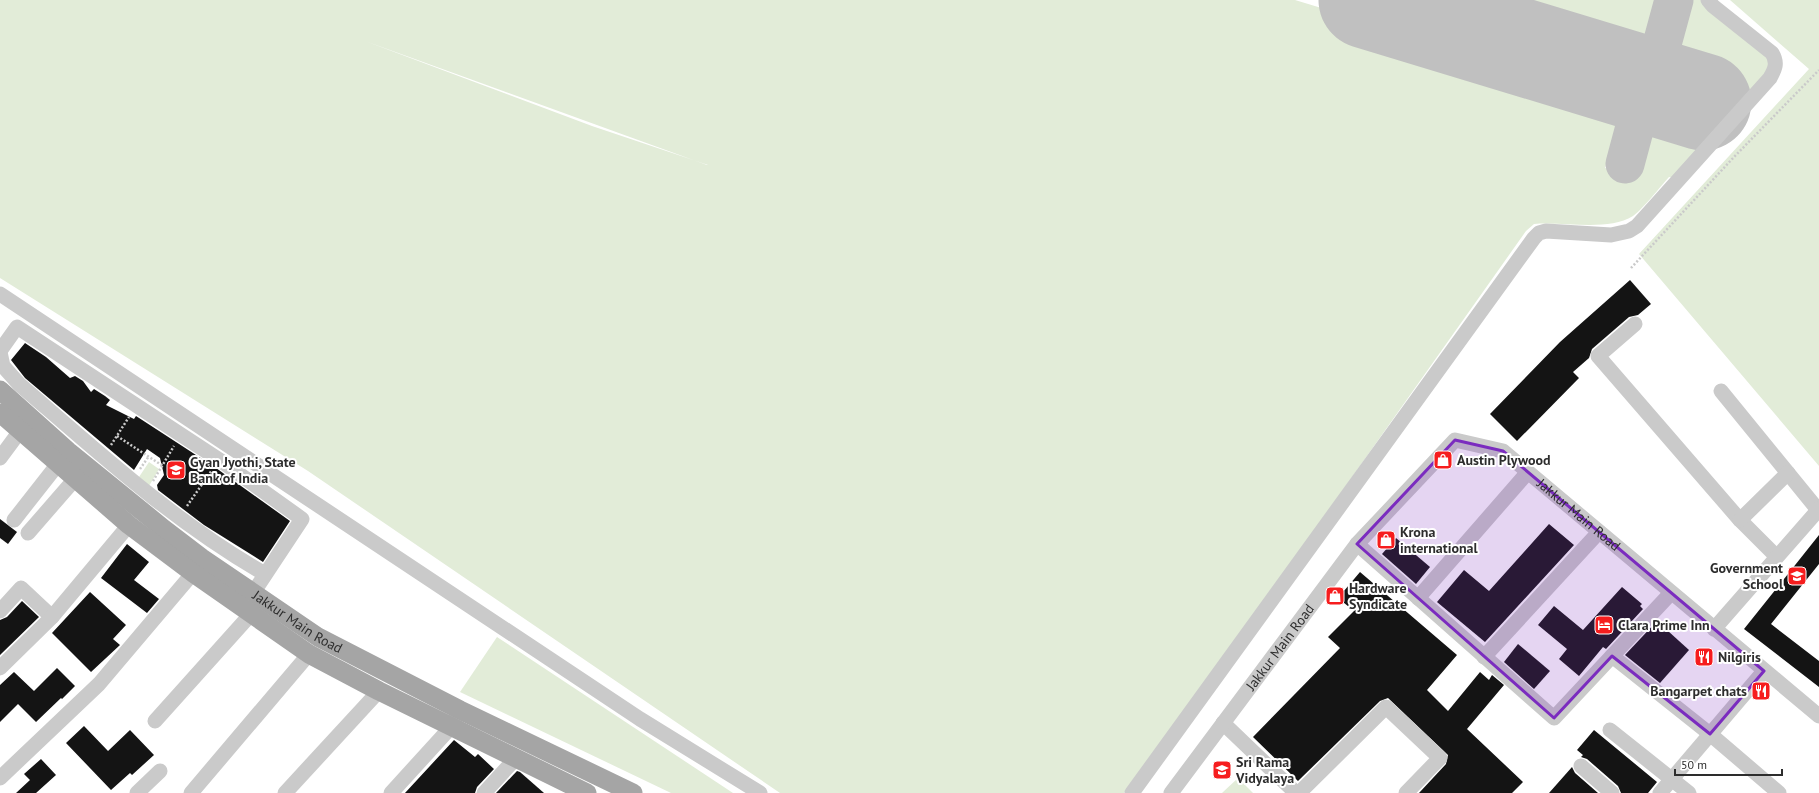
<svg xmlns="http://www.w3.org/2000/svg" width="1819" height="793" font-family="'PT Sans',sans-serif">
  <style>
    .green { fill: #e2ecd8; fill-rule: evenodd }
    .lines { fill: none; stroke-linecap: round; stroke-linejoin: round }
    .taxiway { stroke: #c0c0c0; stroke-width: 39 }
    .runway { stroke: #c0c0c0; stroke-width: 97 }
    .building { fill: #141414 }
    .path { stroke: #cacaca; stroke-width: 2.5; stroke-dasharray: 2 2; stroke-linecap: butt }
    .minor { stroke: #cacaca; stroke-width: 15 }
    .major { stroke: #a5a5a5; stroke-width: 19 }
    .marked { fill: #7b2cbf; fill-opacity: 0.2; stroke: #7b2cbf; stroke-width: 3; stroke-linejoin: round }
    .labels { text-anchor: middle; stroke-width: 4; stroke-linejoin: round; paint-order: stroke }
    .poi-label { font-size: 14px; font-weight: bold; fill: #2d2d2d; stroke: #fff; text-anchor: start }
    .street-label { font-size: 14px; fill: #2d2d2d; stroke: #fff }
  </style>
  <rect width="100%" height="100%" fill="#fff"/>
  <g class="green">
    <path d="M0,0H1295L1622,99L1625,108L1605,168L1638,173L1657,112L1663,111L1701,121L1714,79C1695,72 1680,71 1678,46L1690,0H1701L1769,58L1768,70L1674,178L1669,177C1660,187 1643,209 1633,216C1607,232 1563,221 1534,224L1526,231L1246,627L1124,793H780L308,471L0,278ZM365,41L707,165H708L592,126Z"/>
    <path d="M1451,0H1656L1657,5L1643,48L1639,53L1632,55Z"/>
    <path d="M1730,0H1819V466L1639,254L1809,69Z"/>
    <path d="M149,462L159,469L149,486L139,477Z"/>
    <path d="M497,637L733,793H671L460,692Z"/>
    <path d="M1238,778L1253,793H1222Z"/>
  </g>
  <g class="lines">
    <g class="taxiway">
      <path d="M1632,81L1646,78L1655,70L1674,0"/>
      <path d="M1625,164L1644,93L1643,88L1632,81"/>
    </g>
    <path class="runway" d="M1367,0L1703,102"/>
  </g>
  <g class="building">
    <path d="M1630,280L1651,304L1638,315L1629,317L1592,349L1589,358L1573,372L1579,378L1517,441L1490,414L1560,342Z"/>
    <path d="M25,343L46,357L70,378L75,376L83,381L91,392L94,389L105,396L110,400L106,405L134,419L136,416L216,468L290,521L263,562L204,525L158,490L157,485L164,475L160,458L147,449L134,470L25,378L11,360Z"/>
    <path d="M0,519L17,532L8,544L0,538Z"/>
    <path d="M1549,524L1574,545L1485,642L1437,602L1464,570L1489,591Z"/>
    <path d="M1819,535V564L1771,624L1819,661V687L1744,629Z"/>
    <path d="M1396,538L1430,567L1416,584L1382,554Z"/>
    <path d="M127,544L149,562L134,580L159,599L147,613L101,578Z"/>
    <path d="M1360,572L1457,655L1427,690L1448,711L1480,672L1489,680L1492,675L1504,685L1467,729L1523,782L1512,793H1419L1446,764L1448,755L1388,698L1380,701L1298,781L1253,737L1340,648L1328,637L1354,611L1338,598Z"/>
    <path d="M1622,587L1642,604L1640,606L1643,609L1606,649L1603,647L1579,676L1559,659L1567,649L1538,625L1554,606L1583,630Z"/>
    <path d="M90,592L126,625L113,639L120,645L91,672L52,633Z"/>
    <path d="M22,601L39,617L0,655V620L7,617Z"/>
    <path d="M1657,621L1689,650L1660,683L1625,655Z"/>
    <path d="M1518,644L1550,671L1534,689L1504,662Z"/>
    <path d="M57,668L75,686L62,699L61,698L36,722L18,704L0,722V685L14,672L34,691Z"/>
    <path d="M84,726L108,751L130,730L154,755L132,775L130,773L111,790L66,743Z"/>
    <path d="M1594,730L1657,782L1648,793H1621L1618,786L1587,759L1581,757L1583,755L1577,750Z"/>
    <path d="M454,740L475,757L478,754L494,769L477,787L475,793H405Z"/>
    <path d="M41,759L56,775L36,793H16L30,780L24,774Z"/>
    <path d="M1572,767L1575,773L1598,793H1549Z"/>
    <path d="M517,771L520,772L544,793H496Z"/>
  </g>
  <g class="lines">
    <g class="path">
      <path d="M1631,268L1734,157L1819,70"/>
      <path d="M117,436L163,466"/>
      <path d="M111,445L129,417"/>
      <path d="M140,469L149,456"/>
      <path d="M153,481L174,446"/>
      <path d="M187,506L212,470"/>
    </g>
    <g class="minor">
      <path d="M0,294L640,719L760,793"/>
      <path d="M1635,324L1598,356L1740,520L1776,556"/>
      <path d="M0,351L17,327L221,461L302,519L253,593"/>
      <path d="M0,352L3,366L19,384C98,452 174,522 265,574"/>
      <path d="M1721,391L1818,510"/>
      <path d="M0,458L20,431"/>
      <path d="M14,520L58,464"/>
      <path d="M1740,520L1788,473"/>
      <path d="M28,533L75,479"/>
      <path d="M1357,544L1554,718L1671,593"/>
      <path d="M1418,598L1528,472"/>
      <path d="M0,611L21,588L52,617"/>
      <path d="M1714,629L1819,509"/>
      <path d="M1612,656L1710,734L1779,793"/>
      <path d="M1484,657L1599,532"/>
      <path d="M0,668L52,617L129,525"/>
      <path d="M155,721L251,614"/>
      <path d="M1223,723L1296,793"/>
      <path d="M1610,730L1689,793"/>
      <path d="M1581,766L1612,793"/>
      <path d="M0,778L99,684L193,573"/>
      <path d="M137,793L160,771"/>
      <path d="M191,793L309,654"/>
      <path d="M285,793L379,691"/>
      <path d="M391,793L452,726L456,718"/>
      <path d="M484,793L516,758"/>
      <path d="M1132,793L1534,238L1539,233L1546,231L1611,235L1629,231L1637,226L1770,78C1775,69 1778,63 1772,53L1713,6L1708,0"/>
      <path id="s1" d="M1171,793L1357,544L1455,440L1503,451L1819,716"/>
      <path d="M1299,793L1386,707L1440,758L1406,793"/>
      <path d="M1660,793L1764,671"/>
    </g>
    <g class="major">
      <path id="s2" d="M0,390L68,451L164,529L202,558L318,637L460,710L633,793"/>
      <path d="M0,413L129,525L193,573L309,654L379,691L587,793"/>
    </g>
  </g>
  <path class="marked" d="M1455,440L1503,451L1764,671L1710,734L1612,656L1554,718L1357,544Z"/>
  <defs>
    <symbol id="shop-square" viewBox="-11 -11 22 22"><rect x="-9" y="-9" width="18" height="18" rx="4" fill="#f61d1e" stroke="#fff"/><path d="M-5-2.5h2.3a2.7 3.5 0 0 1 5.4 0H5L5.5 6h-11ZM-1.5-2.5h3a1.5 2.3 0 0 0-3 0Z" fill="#fff"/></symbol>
    <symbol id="university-square" viewBox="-11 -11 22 22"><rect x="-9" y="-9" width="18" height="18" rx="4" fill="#f61d1e" stroke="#fff"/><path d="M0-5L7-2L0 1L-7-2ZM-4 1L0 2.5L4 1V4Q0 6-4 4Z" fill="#fff"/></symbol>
    <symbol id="school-square" viewBox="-11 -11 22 22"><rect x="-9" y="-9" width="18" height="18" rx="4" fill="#f61d1e" stroke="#fff"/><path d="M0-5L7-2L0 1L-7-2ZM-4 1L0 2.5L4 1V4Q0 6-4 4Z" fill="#fff"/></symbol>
    <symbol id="hotel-square" viewBox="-11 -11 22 22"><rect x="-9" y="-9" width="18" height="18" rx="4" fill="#f61d1e" stroke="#fff"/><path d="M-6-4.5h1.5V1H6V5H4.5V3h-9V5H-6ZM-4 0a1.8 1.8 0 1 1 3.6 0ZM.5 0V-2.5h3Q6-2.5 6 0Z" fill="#fff"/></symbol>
    <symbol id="restaurant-square" viewBox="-11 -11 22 22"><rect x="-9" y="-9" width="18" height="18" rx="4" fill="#f61d1e" stroke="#fff"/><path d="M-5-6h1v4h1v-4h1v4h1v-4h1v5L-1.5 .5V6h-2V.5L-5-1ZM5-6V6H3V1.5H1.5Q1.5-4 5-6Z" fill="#fff"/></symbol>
  </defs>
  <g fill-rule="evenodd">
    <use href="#shop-square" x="1432" y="449" width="22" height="22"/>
    <use href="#university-square" x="165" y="459" width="22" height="22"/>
    <use href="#shop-square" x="1375" y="529" width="22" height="22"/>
    <use href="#school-square" x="1786" y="565" width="22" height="22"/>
    <use href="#shop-square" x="1324" y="585" width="22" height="22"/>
    <use href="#hotel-square" x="1593" y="614" width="22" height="22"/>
    <use href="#restaurant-square" x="1693" y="646" width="22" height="22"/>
    <use href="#restaurant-square" x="1750" y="680" width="22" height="22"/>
    <use href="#school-square" x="1211" y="759" width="22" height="22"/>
  </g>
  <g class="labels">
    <g class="poi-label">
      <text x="1457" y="465">Austin Plywood</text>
      <text x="190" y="467">Gyan Jyothi, State<tspan x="190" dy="16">Bank of India</tspan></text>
      <text x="1400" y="537">Krona<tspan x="1400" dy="16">international</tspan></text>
      <text x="1783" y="573" text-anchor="end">Government<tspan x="1783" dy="16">School</tspan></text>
      <text x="1349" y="593">Hardware<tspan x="1349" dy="16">Syndicate</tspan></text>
      <text x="1618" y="630">Clara Prime Inn</text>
      <text x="1718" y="662">Nilgiris</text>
      <text x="1747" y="696" text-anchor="end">Bangarpet chats</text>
      <text x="1236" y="767">Sri Rama<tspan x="1236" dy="16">Vidyalaya</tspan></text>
    </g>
    <g class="street-label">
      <text dy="5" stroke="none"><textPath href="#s1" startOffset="602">Jakkur Main Road</textPath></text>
      <text dy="5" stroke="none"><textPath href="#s2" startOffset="378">Jakkur Main Road</textPath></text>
      <text dy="5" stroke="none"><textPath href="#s1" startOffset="182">Jakkur Main Road</textPath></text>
    </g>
  </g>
  <path d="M1675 769v6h107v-6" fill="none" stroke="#2d2d2d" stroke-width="2"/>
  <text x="1681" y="769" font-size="12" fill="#2d2d2d" stroke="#ffffff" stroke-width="3" paint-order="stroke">50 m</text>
</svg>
